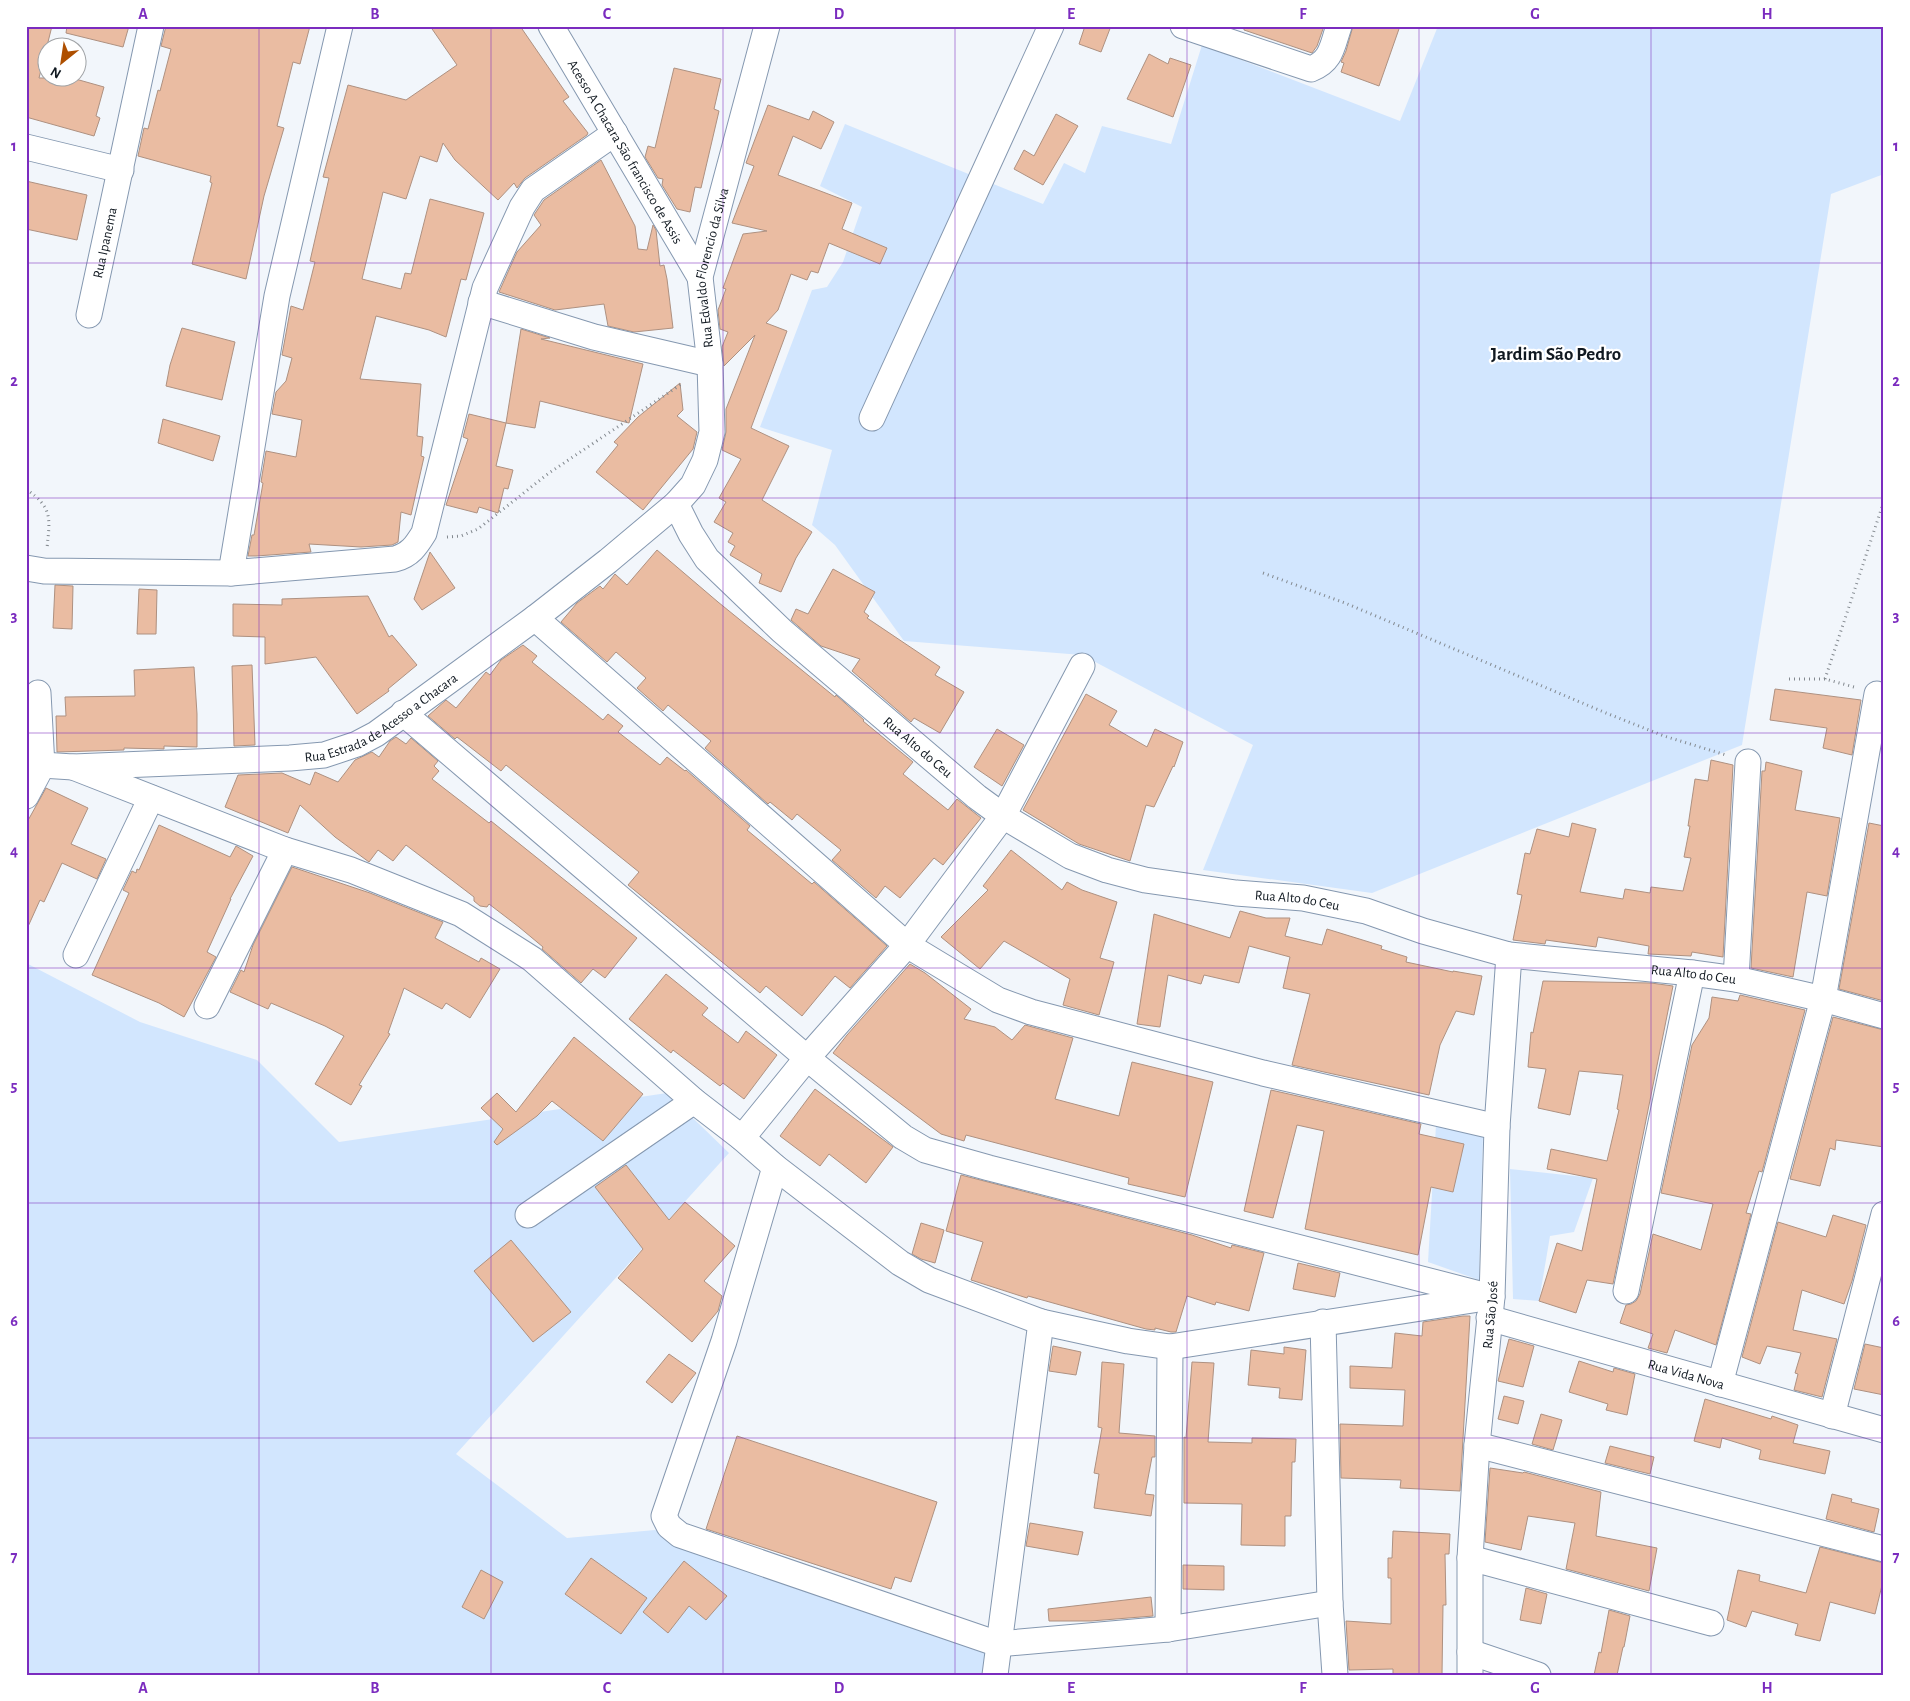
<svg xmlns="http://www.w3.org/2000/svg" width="1910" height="1701" font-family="'Alegreya Sans',sans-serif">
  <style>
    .green { fill: #d2e6fe }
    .building { fill: #eabca2; stroke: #ae9181 }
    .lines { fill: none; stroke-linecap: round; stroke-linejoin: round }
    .street-casing { stroke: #8598b0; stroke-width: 27 }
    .path { stroke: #83898f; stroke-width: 3; stroke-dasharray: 1 4; stroke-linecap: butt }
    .street { stroke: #fff; stroke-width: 25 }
    .grid { fill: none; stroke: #7b2cbf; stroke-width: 1; stroke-opacity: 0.55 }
    .labels { text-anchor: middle; stroke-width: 4.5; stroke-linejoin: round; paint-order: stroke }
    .street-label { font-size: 14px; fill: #111921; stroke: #fff }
    .district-label { font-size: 19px; font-weight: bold; fill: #111921; stroke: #fff }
    .neatline { fill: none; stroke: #7b2cbf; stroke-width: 2 }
    .grid-label { font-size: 16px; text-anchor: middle; font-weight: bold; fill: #7b2cbf }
  </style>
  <rect width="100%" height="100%" fill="#f2f6fb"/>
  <g class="green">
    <path d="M1438,26H1884V174L1831,194L1742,745L1372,893L1203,870L1253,745L1082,655L904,641L835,545L812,525L832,450L760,427L812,290L827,287L843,262L862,207L820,186L845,124L1043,204L1064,163L1085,173L1102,126L1171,144L1202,45L1400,121Z"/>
    <path d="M28,964L140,1022L257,1060L339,1142L667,1093L729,1153L456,1454L567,1538L655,1530L764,1574L989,1651L984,1675H26V965Z"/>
    <path d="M1436,1125L1483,1135L1479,1280L1428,1262Z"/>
    <path d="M1510,1169L1593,1178L1574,1232L1550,1236L1539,1301L1513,1299Z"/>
  </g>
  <g class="building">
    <path d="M26,26H52L39,78H72L104,87L96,116L100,118L94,136L26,117Z"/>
    <path d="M67,26H129L123,47L66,33Z"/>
    <path d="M166,26H310L300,64L293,62L277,126L284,128L264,196L246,279L192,264L212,183L210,182L211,176L138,156L144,128L148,129L158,90L160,91L171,49L161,46Z"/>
    <path d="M430,26H520L564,90L569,97L563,101L588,133L587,135L525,178L517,188L514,183L498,200L455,160L443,143L437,162L420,156L406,199L383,192L362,279L401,289L405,273L411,274L430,199L484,213L466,280L461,279L446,337L429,330L376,316L360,379L421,384L417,436L423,437L421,456L424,457L411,515L401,512L398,542L392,545L361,547L309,544L311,552L256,556H248L252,535H254L263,483L261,482L266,451L296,457L302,420L272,414L276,392L286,381L292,358L282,355L291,306L303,310L315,262L310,261L329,178L323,177L348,85L406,100L457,65Z"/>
    <path d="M1085,26H1111L1101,52L1079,44Z"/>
    <path d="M1244,26H1324L1317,46L1312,53L1244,30Z"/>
    <path d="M1353,26H1400L1379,86L1341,72L1344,63L1341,62L1346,51Z"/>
    <path d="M1149,54L1168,64L1170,58L1191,65L1173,117L1127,99Z"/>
    <path d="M674,68L721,79L714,109L719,111L701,188L695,187L690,212L677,209L662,185L663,179L658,178L645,157L648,146L655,148Z"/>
    <path d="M768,105L809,120L813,111L834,122L821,149L793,136L778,175L852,203L842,229L887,248L880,264L829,243L818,273L811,271L807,280L791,274L778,310L766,323L787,331L751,428L789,446L762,500L812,532L796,558L781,592L759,583L762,574L730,555L735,546L728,542L733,533L714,522L726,502L719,498L741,459L722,450L726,432V409L755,335L724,366L722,347L728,332L720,329L718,310L726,289L723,288L743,234L767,231L732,223L754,166L746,163Z"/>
    <path d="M1056,114L1078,126L1043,185L1014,169L1024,150L1034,156Z"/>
    <path d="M601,160L635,226L638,249L647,250L653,225L656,230L660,266L664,265L667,279L673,328L634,332L608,326L604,304L555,310L499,292L517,252L541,225L534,215L544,200Z"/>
    <path d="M26,181L87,195L77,240L26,229Z"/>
    <path d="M182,328L235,342L222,400L166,386L170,365Z"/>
    <path d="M521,329L550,338L541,339L643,364L629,423L540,401L535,428L506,423Z"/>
    <path d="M680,383L683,410L677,416L697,432L693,449L643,510L596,472L618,445L614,442L638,417Z"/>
    <path d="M469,414L506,423L496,466L513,470L508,489L504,488L498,513L479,507L477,513L446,505L468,439L463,437Z"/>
    <path d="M163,419L220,436L213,461L158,443Z"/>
    <path d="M657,550L718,602L835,697L836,695L864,720L863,721L913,762L903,774L948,810L957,799L981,818L943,865L934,858L900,898L885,886L876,898L832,860L841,850L797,814L792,820L770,802L768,804L705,748L711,741L668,705L663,711L637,688L646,678L616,652L607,662L561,622L577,603L600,586L603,589L615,574L627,585Z"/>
    <path d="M430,552L455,588L422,610L414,599Z"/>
    <path d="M833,569L875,592L864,612L869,616L867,618L940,667L935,675L964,692L940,733L914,718L911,722L852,671L860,659L821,646L791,620L796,609L808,614Z"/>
    <path d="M55,585L73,586L72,629L53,628Z"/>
    <path d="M139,589L157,590L156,634H137Z"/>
    <path d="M368,596L389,637L392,635L417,665L388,689L389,691L357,714L316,657L265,664V637L233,636V604L282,605V599Z"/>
    <path d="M523,645L537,656L532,662L603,720L608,714L623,726L618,732L660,765L667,757L685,771L686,770L750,826L747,830L812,884L814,882L887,946L850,988L835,976L802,1016L766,986L760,993L628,885L639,872L506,765L501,771L457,737L455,739L428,716L446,700L456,708L486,672L490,675L501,660Z"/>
    <path d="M252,665L255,745L234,746L232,666Z"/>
    <path d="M194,667L197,714V747L164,746V749L124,748V750L57,752L56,716H66L65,697L135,696L134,670Z"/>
    <path d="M1775,689L1861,700L1852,755L1823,748L1827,728L1770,720Z"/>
    <path d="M1086,694L1117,711L1109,725L1147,747L1155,729L1183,742L1174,767L1173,766L1154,807L1146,805L1130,861L1079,844L1023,810Z"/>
    <path d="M997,729L1024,745L1002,786L974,767Z"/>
    <path d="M396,737L406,744L411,738L438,761L434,766L439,771L432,779L489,823L491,821L637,938L605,978L593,969L581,983L542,949L543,947L519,927L489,904L487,907L480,906L474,901V897L406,845L393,861L378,850L369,862L335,837L300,805L288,833L225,807L238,775L282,773L310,785L315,772L338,782L355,760L372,752L379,757L390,741Z"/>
    <path d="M1711,760L1733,765L1723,957L1692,952L1691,956L1648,954L1649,946L1598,937L1596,947L1546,940L1545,944L1513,940L1522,895L1517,894L1525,853L1530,854L1537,829L1569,837L1572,823L1596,829L1580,892L1623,899L1625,889L1650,893L1651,887L1683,891L1691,858L1684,857L1690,826H1688L1695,779L1708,781Z"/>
    <path d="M1766,762L1802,771L1795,810L1840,818L1827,896L1807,892L1793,977L1751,968L1762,771H1765Z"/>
    <path d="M46,788L88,808L71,844L106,859L97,879L62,863L44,902L40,900L26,931V824Z"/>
    <path d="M1869,823L1884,826V1001L1839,989Z"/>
    <path d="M159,825L230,857L236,846L253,856L230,899H231L207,952L216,957L184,1017L159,1003L92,975L129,893L123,890L132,871L136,873L137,869L139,870Z"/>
    <path d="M1011,850L1062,890L1067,882L1082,890L1117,902L1100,958L1114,962L1099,1015L1063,1005L1070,979L1004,941L980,969L941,937L988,890L983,886Z"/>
    <path d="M292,867L370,893L443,922L435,938L479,962L481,958L500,969L470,1018L446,1003L442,1009L404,988L388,1033L390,1034L359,1085L362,1086L351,1105L315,1084L344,1036L325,1026L271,1003L268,1009L230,992L241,970L244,972L253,945Z"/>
    <path d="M1240,911L1266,918H1290L1285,936L1322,945L1327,929L1382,946L1381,949L1407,957L1406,962L1453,972V971L1482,976L1474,1015L1456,1011L1440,1045L1429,1095L1292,1065L1310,994L1283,988L1290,957L1249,946L1239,983L1204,975L1201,984L1168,975L1160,1027L1137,1024L1154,914L1230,938Z"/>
    <path d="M910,964L925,973L971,1009L964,1019L995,1027L1012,1040L1025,1025L1073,1038L1055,1099L1119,1116L1132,1062L1213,1082L1185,1197L1128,1184L1129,1178L985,1140L966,1135L964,1141L941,1134L833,1053L847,1035Z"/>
    <path d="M666,974L708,1008L702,1015L738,1043L746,1031L777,1055L744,1099L723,1083L720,1086L673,1050L671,1053L629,1019Z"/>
    <path d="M1543,981L1651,983L1673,986L1613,1284L1587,1280L1576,1313L1539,1301L1557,1243L1582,1251L1597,1179L1547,1169L1551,1149L1607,1161L1619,1110L1617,1109L1623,1075L1579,1071L1570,1115L1538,1108L1546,1069L1528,1067L1531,1032L1533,1033Z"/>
    <path d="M1740,995L1805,1010L1762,1172L1759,1171L1746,1213L1751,1214L1716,1345L1675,1330L1667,1353L1648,1348L1653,1334L1620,1323L1626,1305L1631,1304L1636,1301L1640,1294L1653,1234L1701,1250L1713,1204L1661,1193L1692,1045L1709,1018L1712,997L1738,1001Z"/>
    <path d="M1833,1017L1884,1030V1147L1836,1140L1835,1150L1830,1148L1820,1186L1790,1179Z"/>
    <path d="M574,1037L643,1094L603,1141L552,1101L537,1116L497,1145L494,1142L503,1129L481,1108L497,1093L516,1112Z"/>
    <path d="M815,1089L893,1147L866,1183L829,1154L820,1166L780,1136Z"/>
    <path d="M1271,1090L1421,1124L1419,1134L1464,1144L1453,1192L1431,1187L1418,1255L1305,1229L1324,1131L1297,1125L1273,1218L1244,1211Z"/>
    <path d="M626,1165L669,1220L685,1202L735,1246L704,1281L722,1296L718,1311L692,1342L618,1278L643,1249L595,1187Z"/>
    <path d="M961,1175L1192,1235L1231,1248L1232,1245L1264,1253L1249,1311L1216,1302L1215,1305L1187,1296L1176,1332H1171L1155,1328V1330L1146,1329L1028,1296L1027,1298L971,1280L983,1242L946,1231Z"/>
    <path d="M1833,1215L1866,1225L1852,1281L1844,1304L1802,1290L1793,1330L1837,1339L1822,1397L1794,1390L1798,1374L1795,1373L1801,1353L1767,1346L1760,1364L1742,1357L1778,1222L1826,1237Z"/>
    <path d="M921,1223L944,1230L935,1263L921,1259L912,1254Z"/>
    <path d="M511,1240L571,1312L533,1342L474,1271Z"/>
    <path d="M1298,1263L1340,1273L1335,1297L1293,1289Z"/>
    <path d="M1463,1316H1470L1460,1491L1400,1488L1401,1480L1341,1478L1340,1424L1403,1426L1405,1390L1350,1388V1366L1392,1368L1395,1333L1422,1336L1423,1322Z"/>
    <path d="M1509,1339L1534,1346L1523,1387L1498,1381Z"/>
    <path d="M1865,1344L1884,1348V1395L1854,1389Z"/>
    <path d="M1053,1346L1081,1352L1076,1375L1049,1371Z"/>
    <path d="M1284,1347L1306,1350L1302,1400L1279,1398L1280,1388L1248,1385L1251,1350L1284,1354Z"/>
    <path d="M669,1354L696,1373L672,1403L646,1382Z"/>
    <path d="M1579,1361L1613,1372L1614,1368L1635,1374L1627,1415L1606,1410L1608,1404L1569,1392Z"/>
    <path d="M1102,1362L1124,1364L1119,1433L1155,1436V1457H1152L1145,1494L1154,1495L1151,1516L1094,1508L1099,1474L1094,1473L1102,1428L1098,1427Z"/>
    <path d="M1192,1362L1214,1363L1208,1442L1252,1443V1438L1296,1439L1295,1462H1292L1291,1516H1285V1546L1241,1545L1242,1504L1184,1503V1437L1186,1438Z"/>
    <path d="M1504,1396L1524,1401L1518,1424L1498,1419Z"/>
    <path d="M1705,1399L1771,1419L1772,1416L1798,1425L1793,1443L1830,1451L1825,1474L1759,1459L1761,1450L1722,1438L1720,1448L1694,1441Z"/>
    <path d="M1541,1414L1562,1420L1553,1450L1532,1444Z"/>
    <path d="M737,1436L937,1502L911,1582L895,1577L891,1589L706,1529Z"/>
    <path d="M1610,1446L1654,1457L1650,1474L1605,1463Z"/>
    <path d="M1490,1468L1523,1473L1524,1472L1601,1492L1596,1536L1657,1548L1649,1591L1566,1569L1575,1523L1528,1516L1521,1550L1485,1542Z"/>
    <path d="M1832,1494L1852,1499L1851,1502L1879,1509L1874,1532L1826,1519Z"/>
    <path d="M1030,1523L1083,1532L1078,1555L1026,1546Z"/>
    <path d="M1393,1531L1450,1534L1449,1554H1445L1446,1605H1443L1442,1675H1393V1669L1349,1670L1346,1621L1391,1624V1578H1388V1558H1392Z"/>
    <path d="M1820,1547L1884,1563V1577L1875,1614L1830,1602L1820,1641L1795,1635L1798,1624L1752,1611L1746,1627L1727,1620L1738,1570L1760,1575L1759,1581L1806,1593Z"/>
    <path d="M591,1558L647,1598L621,1634L565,1594Z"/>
    <path d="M684,1561L727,1596L706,1620L689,1606L668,1633L643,1612Z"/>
    <path d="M1183,1565L1224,1566V1590L1183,1589Z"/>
    <path d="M481,1570L503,1582L484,1619L462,1607Z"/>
    <path d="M1526,1588L1547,1594L1541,1624L1520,1620Z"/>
    <path d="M1151,1597L1153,1616L1091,1621H1049L1048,1609Z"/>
    <path d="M1609,1610L1630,1616L1624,1647H1623L1617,1675H1594L1599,1652L1601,1653Z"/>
  </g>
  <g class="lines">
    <defs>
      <g id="street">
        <path id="s1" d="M551,26L700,277"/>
        <path d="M1183,26L1311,69C1332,61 1332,46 1339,26"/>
        <path d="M26,147L121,170"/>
        <path d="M481,302L594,337L710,364"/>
        <path id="s2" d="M89,315L151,26"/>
        <path d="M872,418L1051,26"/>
        <path id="s3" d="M676,504L691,534L707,559L782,631L977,797L1003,816L1070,856L1107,870L1145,880L1236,893L1303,898L1366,911L1423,931L1509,955L1692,973L1736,979L1823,999L1884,1016"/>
        <path d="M26,568L44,571L231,573L395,559C410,555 416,546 424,533L485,288L522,207L533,190L615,133"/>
        <path d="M231,573L277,296L340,26"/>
        <path d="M535,618L907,945L998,1000L1031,1012L1263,1073L1497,1127"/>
        <path d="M403,713L807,1058L903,1137L925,1150L989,1168L1480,1294"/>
        <path id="s4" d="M26,764L73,767L290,758L324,755L357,744L376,734L535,618L608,561L676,504L693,485L705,460L712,432L710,364L700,277L767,26"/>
        <path d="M73,767L285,850L351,870L461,914L532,959L694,1101L742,1138L775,1167L900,1263L929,1280L1041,1322L1128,1341L1170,1347L1492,1297"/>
        <path d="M26,796L42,766L38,693"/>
        <path d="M76,955L151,798"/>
        <path d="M1736,979L1748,762"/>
        <path d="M207,1006L285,850"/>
        <path d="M742,1138L807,1058L907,945L1003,816L1082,666"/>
        <path d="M775,1167L724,1341L664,1516L669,1526L680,1535L998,1644L1168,1629L1330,1603"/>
        <path d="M528,1215L694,1101"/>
        <path d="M1626,1291L1692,973"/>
        <path id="s5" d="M1489,1318L1884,1430"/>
        <path d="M1323,1322L1330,1603L1335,1675"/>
        <path d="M1720,1384L1823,999L1877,694"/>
        <path d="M1832,1416L1884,1214"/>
        <path d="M1477,1445L1884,1549"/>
        <path d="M1470,1558L1711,1623"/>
        <path d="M1168,1629L1170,1347"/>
        <path d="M1470,1652L1538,1675"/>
        <path d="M995,1675L1041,1322"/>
        <path id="s6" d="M1470,1675V1558L1477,1445L1492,1297L1497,1127L1509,955"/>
      </g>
    </defs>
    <use href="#street" class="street-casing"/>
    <g class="path">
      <path d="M26,489C53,508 50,518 47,548"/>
      <path d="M447,537L461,536L478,529L549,473L683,383"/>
      <path d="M1263,573L1345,603L1606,713L1664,736L1726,755"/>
      <path d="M1789,679H1825L1854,687"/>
      <path d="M1825,679L1884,501"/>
    </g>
    <use href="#street" class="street"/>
  </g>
  <path class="grid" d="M259,26V1675M491,26V1675M723,26V1675M955,26V1675M1187,26V1675M1419,26V1675M1651,26V1675M26,263H1884M26,498H1884M26,733H1884M26,968H1884M26,1203H1884M26,1438H1884"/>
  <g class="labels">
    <g class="street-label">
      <text dy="5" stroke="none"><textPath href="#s1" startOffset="146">Acesso A Chacara São francisco de Assis</textPath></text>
      <text dy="5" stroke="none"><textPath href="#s2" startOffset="74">Rua Ipanema</textPath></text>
      <text dy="5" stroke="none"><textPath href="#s4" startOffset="981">Rua Edvaldo Florencio da Silva</textPath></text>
      <text dy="5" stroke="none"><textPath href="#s4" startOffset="366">Rua Estrada de Acesso a Chacara</textPath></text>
      <text dy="5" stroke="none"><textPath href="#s3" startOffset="346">Rua Alto do Ceu</textPath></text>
      <text dy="5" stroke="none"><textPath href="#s3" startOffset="766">Rua Alto do Ceu</textPath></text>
      <text dy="5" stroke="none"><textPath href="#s3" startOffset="1171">Rua Alto do Ceu</textPath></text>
      <text dy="5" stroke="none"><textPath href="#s6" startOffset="361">Rua São José</textPath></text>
      <text dy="5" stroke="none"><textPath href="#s5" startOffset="205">Rua Vida Nova</textPath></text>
    </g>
    <g class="district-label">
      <text x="1556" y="360">Jardim São Pedro</text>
    </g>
  </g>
  <rect width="1910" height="1701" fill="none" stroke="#ffffff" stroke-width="55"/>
  <g transform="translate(62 62) rotate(210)"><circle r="24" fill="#ffffff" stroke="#a0a3a6"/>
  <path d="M0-4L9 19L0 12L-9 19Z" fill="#ae4f00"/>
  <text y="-8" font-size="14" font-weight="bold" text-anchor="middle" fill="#111921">N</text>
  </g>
  <rect x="28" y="28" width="1854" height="1646" class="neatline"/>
  <g class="grid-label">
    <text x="143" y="19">A</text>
    <text x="375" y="19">B</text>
    <text x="607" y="19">C</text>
    <text x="839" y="19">D</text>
    <text x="1071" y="19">E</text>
    <text x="1303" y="19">F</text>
    <text x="1535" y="19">G</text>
    <text x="1767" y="19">H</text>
    <text x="14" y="151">1</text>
    <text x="1896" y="151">1</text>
    <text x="14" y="386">2</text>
    <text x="1896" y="386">2</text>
    <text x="14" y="621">3</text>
    <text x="1896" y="621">3</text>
    <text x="14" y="856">4</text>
    <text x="1896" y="856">4</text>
    <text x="14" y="1091">5</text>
    <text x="1896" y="1091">5</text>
    <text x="14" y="1326">6</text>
    <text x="1896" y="1326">6</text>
    <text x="14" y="1562">7</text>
    <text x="1896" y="1562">7</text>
    <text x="143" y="1693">A</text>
    <text x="375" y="1693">B</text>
    <text x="607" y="1693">C</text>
    <text x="839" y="1693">D</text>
    <text x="1071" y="1693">E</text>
    <text x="1303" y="1693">F</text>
    <text x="1535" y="1693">G</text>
    <text x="1767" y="1693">H</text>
  </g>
</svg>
